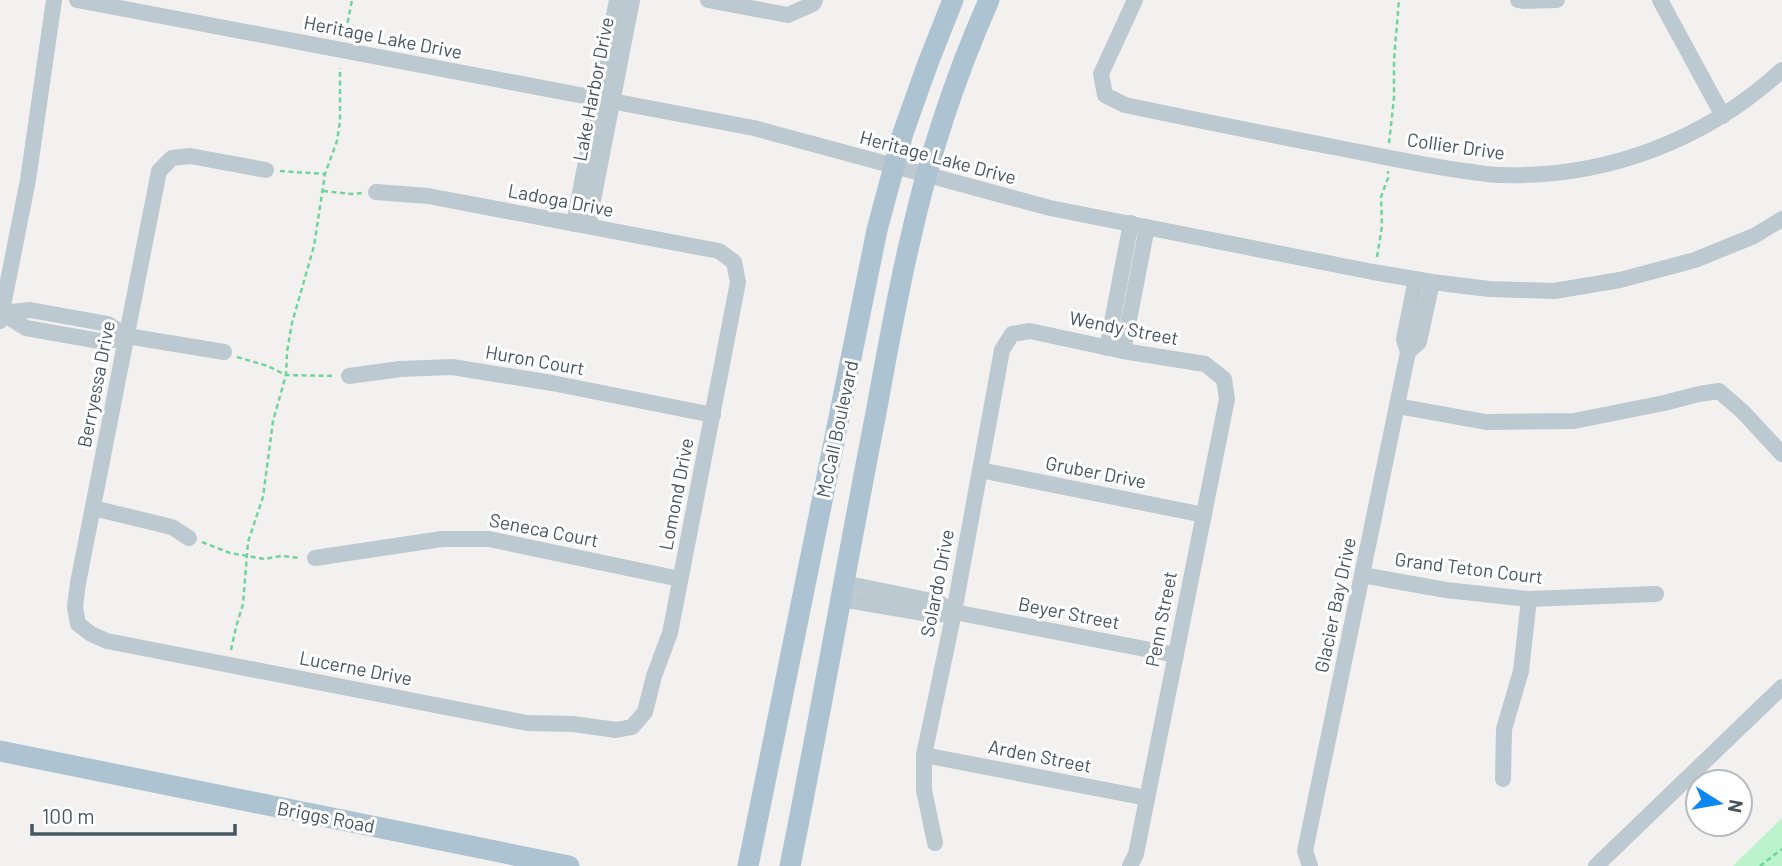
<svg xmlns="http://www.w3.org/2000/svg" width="1782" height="866" font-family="Barlow,sans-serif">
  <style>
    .green { fill: #bbf3cb }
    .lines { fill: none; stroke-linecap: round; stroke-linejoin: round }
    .path { stroke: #71d499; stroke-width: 2.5; stroke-dasharray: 5 3.5; stroke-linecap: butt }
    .minor { stroke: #bdc9d0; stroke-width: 16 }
    .major { stroke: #aec3d1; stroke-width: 21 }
    .labels { text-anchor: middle; stroke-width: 6; stroke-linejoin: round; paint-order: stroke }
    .street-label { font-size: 19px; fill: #46565f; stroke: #fff }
  </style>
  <rect width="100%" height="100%" fill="#f3f0f0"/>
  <path class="green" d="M1782,818V866H1733Z"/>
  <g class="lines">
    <g class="path">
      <path d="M346,31L352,0"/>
      <path d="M1389,143L1394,98V60L1399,0"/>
      <path d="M280,171L325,174"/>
      <path d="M323,191L352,194L362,193"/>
      <path d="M1377,257L1382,226L1381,197L1388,178V171"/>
      <path d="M237,357L268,366L286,375L335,376"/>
      <path d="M202,542L230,553L248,556L264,559L281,556L301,558"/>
      <path d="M231,650L236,627L243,604L248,542L263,497L273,421L286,375L287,352L292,323L314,246L325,174L337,141L340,121V68"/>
      <path d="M1760,866L1782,849"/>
    </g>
    <g class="minor">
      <path d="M77,0L754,128L1050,208L1373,272L1432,282L1489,289L1554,291L1620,280L1695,260L1754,236L1782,219"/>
      <path d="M708,0L788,15L813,4L815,0"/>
      <path d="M1135,0L1101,74L1105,95L1125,105C1196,120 1267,134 1339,148C1380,156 1422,165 1464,171C1476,172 1489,175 1501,175C1605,178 1705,141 1782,70"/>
      <path d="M1518,0L1523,1L1557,0"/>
      <path d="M1660,0L1723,116"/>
      <path d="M266,170L190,156L172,158L159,171L78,583L75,607L78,624L91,634L107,641L527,723L573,724L616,730L632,727L645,712L654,676L670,633L738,282L734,262L719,251L428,196L376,192"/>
      <path d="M574,224L617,0"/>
      <path d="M588,226L632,0"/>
      <path d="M2,313L30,310L108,324L127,336L224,352"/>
      <path d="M2,313L26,328L105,342L127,336"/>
      <path d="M0,321L28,180L54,0"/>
      <path d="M1107,348L1131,223"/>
      <path d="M1123,351L1147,227"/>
      <path d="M1408,352L1419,342L1432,282"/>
      <path d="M349,376L400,369L452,367L552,383L713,415"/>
      <path d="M1397,406L1486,422L1574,421L1664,403L1699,394L1719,391L1743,412L1782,454"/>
      <path d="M980,470L1204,515"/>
      <path d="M93,508L172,527L189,538"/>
      <path d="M315,558L442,539H489L680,579"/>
      <path d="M1362,575L1446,590L1529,599L1656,594"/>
      <path d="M844,583L937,602L954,612"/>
      <path d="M841,599L935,615L954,612L1176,655"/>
      <path d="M924,755L1147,798"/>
      <path d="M1503,779L1504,729L1521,671L1529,599"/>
      <path d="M935,843L924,790V755L954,612L1002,350L1012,334L1030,331L1123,351L1205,364L1224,379L1227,399L1136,854L1130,866"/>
      <path d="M1310,866L1305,851L1408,352L1404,339L1416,279"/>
      <path d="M1596,866L1782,687"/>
    </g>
    <g class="major">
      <path d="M0,751L569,866"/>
      <path d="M748,866L877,230L903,133L928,63L953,0"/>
      <path d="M790,866C820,717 846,567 875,418C886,359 896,300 910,241C928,159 955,77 989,0"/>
    </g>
  </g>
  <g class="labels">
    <g class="street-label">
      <text transform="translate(383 37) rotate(11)" y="7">Heritage Lake Drive</text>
      <text transform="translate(593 89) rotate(-79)" y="7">Lake Harbor Drive</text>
      <text transform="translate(1456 146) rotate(8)" y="7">Collier Drive</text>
      <text transform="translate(938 157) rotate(15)" y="7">Heritage Lake Drive</text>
      <text transform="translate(561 200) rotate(11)" y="7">Ladoga Drive</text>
      <text transform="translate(1124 328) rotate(11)" y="7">Wendy Street</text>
      <text transform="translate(535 360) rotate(10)" y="7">Huron Court</text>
      <text transform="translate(96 384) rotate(-79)" y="7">Berryessa Drive</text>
      <text transform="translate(837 429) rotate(-78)" y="7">McCall Boulevard</text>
      <text transform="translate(1096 472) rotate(11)" y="7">Gruber Drive</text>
      <text transform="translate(676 494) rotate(-79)" y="7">Lomond Drive</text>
      <text transform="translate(544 530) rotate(11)" y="7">Seneca Court</text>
      <text transform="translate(1469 568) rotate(7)" y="7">Grand Teton Court</text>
      <text transform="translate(937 583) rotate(-79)" y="7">Solardo Drive</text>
      <text transform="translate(1335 605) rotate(-78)" y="7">Glacier Bay Drive</text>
      <text transform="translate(1069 613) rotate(11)" y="7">Beyer Street</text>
      <text transform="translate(1161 619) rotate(-79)" y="7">Penn Street</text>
      <text transform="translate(356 668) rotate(11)" y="7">Lucerne Drive</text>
      <text transform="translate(1040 756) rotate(11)" y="7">Arden Street</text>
      <text transform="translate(326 817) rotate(11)" y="7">Briggs Road</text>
    </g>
  </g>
  <g transform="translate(1719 803) rotate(101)"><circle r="33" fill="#ffffff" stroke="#b5bbbf" stroke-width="2"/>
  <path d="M0-5L12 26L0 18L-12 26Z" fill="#0b87f2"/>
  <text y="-10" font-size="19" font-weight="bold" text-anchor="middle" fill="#46565f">N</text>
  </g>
  <path d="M32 824v10h203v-10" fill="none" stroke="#46565f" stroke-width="3.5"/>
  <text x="42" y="824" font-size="21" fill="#46565f" stroke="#ffffff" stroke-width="5" paint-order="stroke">100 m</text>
</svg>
